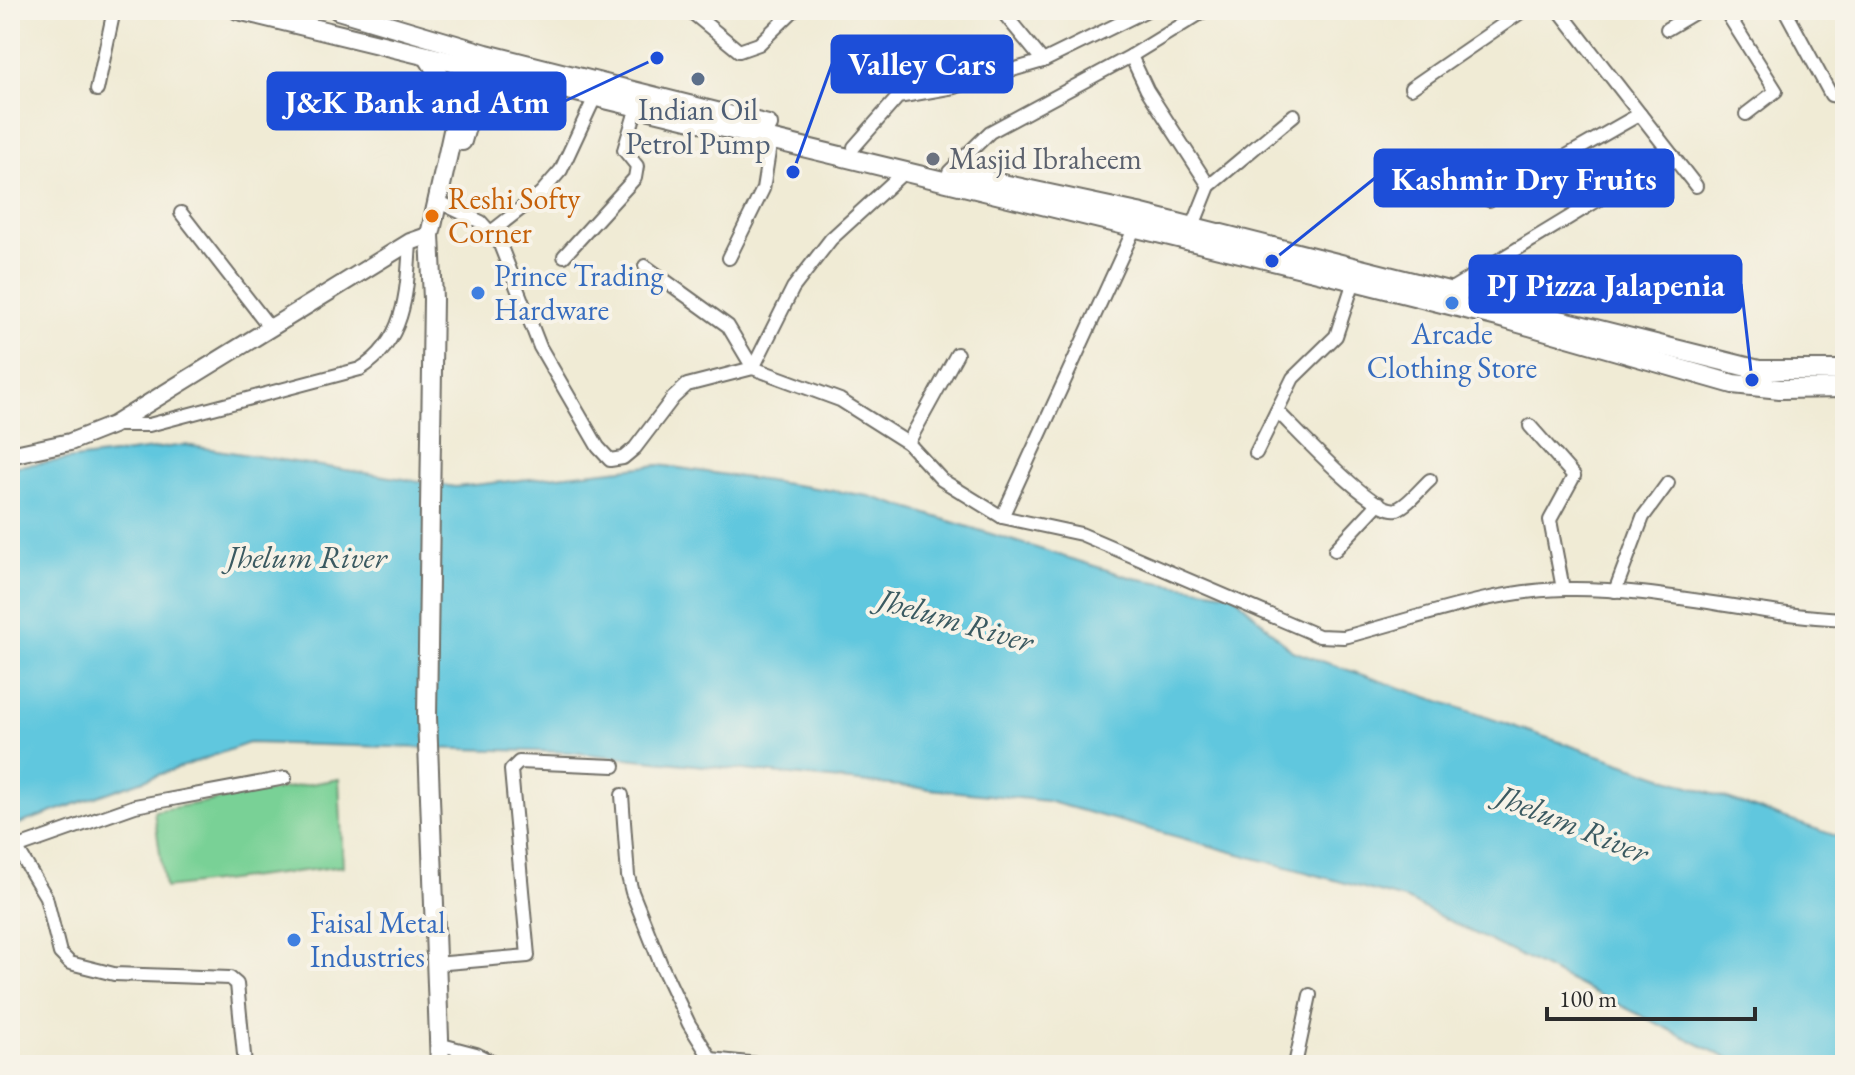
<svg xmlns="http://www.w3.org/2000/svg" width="1855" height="1075" font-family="'EB Garamond',serif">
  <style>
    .green { fill: #79d196; stroke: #527e60; stroke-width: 2 }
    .water { fill: #61c7de; stroke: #467984; stroke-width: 2 }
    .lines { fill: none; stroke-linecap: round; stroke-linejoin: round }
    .street-casing { stroke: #706e66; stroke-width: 16 }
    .secondary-casing { stroke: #706e66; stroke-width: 20 }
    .primary-casing { stroke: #706e66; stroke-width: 22 }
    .street { stroke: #fff; stroke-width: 12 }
    .secondary { stroke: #fff; stroke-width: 16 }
    .primary { stroke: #fff; stroke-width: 18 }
    .service-dot { fill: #5c6f8a; stroke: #f7f3e8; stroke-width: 3 }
    .worship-dot { fill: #6b7280; stroke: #f7f3e8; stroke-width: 3 }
    .food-dot { fill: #e8710a; stroke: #f7f3e8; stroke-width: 3 }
    .shop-dot { fill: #3f7fe0; stroke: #f7f3e8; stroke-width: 3 }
    .labels { text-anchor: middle; stroke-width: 8; stroke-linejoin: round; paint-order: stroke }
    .service-label { font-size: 30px; fill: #4e5e75; stroke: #f7f3e8 }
    .worship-label { font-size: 30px; fill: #5b616d; stroke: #f7f3e8; text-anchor: start }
    .food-label { font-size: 30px; fill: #c56008; stroke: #f7f3e8; text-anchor: start }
    .shop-label { font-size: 30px; fill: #366cbe; stroke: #f7f3e8; text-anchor: start }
    .water-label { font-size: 32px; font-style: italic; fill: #3b5a61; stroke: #f7f3e8 }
    .leader { fill: none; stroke: #1d4ed8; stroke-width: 3 }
    .callout-dot { fill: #1d4ed8; stroke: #f7f3e8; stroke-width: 3 }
    .callout { fill: #1d4ed8; stroke: #1d4ed8; stroke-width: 3 }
    .callout-label { font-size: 32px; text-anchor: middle; font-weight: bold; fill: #fff }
  </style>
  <rect width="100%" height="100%" fill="#f7f3e8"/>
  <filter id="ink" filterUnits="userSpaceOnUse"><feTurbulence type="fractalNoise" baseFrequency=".0125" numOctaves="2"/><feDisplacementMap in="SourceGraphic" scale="16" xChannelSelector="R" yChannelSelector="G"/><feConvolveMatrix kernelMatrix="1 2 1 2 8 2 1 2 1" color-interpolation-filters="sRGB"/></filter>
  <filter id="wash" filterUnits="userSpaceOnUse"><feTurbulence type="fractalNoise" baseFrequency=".006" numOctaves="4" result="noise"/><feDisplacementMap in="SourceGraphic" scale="32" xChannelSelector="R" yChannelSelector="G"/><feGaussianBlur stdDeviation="1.8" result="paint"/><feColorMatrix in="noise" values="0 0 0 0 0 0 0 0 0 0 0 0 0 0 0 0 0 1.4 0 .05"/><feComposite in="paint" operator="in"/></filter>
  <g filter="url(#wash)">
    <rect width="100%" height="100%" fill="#f0ebd5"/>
    <path class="green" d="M339,779L343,866L165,888L154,811Z"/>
    <path class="water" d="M185,445L455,487L659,465L869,496L1133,578L1233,594L1292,651L1845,839V1065H1741L1407,900L1047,801L567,752L249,743L10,827V467Z"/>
  </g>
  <g filter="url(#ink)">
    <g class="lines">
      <defs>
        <g id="street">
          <path d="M689,10L739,51L759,44L794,10"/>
          <path d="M1001,10L1043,61"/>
          <path d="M1559,10L1696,186"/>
          <path d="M1725,10L1776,91L1746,114"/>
          <path d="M1785,10L1831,95L1838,96L1845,91"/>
          <path d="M1667,29L1699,10"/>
          <path d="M1131,56L1147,90L1209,186"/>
          <path d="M1411,88L1524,10"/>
          <path d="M97,90L114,10"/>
          <path d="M854,147L898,97L954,87L1043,61L1147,10"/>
          <path d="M949,172L990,132L1131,56L1206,10"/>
          <path d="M435,200L481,222L499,242L540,347L598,447L610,460L623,458L635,448L673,398L687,385L753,368L840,400L908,443L942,480L1002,517L1081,534L1319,636L1344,637C1415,619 1492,590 1565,589C1659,587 1752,615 1845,619"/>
          <path d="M1489,200L1640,114"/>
          <path d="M181,213L271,329"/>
          <path d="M1193,226L1209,186L1294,115"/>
          <path d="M491,232L541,193L561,170L595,97"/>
          <path d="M564,256L635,178L637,166L624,150L637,107"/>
          <path d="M729,258L763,189L771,139"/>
          <path d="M645,266L728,326L753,368"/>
          <path d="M1448,291L1672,155"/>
          <path d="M753,368L793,288L831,239L904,172"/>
          <path d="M1277,411C1295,428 1374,516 1397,509C1408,505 1421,488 1430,480"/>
          <path d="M114,425H149L360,369C406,341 407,291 410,242"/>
          <path d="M1530,426L1574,476L1550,520L1563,589"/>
          <path d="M908,443L957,354"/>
          <path d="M1256,453L1293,378L1336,336L1354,281"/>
          <path d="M1002,517L1135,227"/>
          <path d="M1335,550L1379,503"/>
          <path d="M1615,591L1643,517L1668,483"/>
          <path d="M622,795L628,876L632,892L662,967L689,1024L711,1059L768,1065"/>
          <path d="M16,847L46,897L60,953L70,963L114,974L230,978L237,984L245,1065"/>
          <path d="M10,850L135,806L285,778"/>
          <path d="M435,964L528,956L511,770L519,762L614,766"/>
          <path d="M438,1044L476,1054L498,1065"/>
          <path d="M1295,1065L1310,995"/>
        </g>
        <path id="secondary" d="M10,455L70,442L113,425L410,242L430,235"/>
        <g id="primary">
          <path d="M238,10L1314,271L1498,317L1733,384L1780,389L1845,388"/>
          <path d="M338,10L486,54L768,125"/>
          <path d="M427,56L449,91L457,113L430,235L433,299L427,717L440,1065"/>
          <path d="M462,141L486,58"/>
          <path d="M956,174L1138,213L1460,294"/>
          <path d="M1500,305L1759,370H1845"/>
        </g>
      </defs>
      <use href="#street" class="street-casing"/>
      <use href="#secondary" class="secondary-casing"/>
      <use href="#primary" class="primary-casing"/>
      <use href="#street" class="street"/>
      <use href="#secondary" class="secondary"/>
      <use href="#primary" class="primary"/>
    </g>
  </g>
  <circle class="service-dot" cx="698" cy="79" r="8"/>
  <circle class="worship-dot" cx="933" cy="159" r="8"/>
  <circle class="food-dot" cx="432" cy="216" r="8"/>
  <g class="shop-dot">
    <circle cx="478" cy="293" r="8"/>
    <circle cx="1452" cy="303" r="8"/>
    <circle cx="294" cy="940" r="8"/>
  </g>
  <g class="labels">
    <g class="service-label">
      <text x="698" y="120">Indian Oil<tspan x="698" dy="34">Petrol Pump</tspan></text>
    </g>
    <g class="worship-label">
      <text x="949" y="169">Masjid Ibraheem</text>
    </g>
    <g class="food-label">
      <text x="448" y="209">Reshi Softy<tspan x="448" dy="34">Corner</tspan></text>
    </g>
    <g class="shop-label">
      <text x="494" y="286">Prince Trading<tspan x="494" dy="34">Hardware</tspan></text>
      <text x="1452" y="344" text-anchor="middle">Arcade<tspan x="1452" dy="34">Clothing Store</tspan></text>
      <text x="310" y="933">Faisal Metal<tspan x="310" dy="34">Industries</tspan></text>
    </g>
    <g class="water-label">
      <text x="307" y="568">Jhelum River</text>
      <text transform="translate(956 620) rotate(16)" y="11">Jhelum River</text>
      <text transform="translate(1573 824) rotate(22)" y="11">Jhelum River</text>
    </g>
  </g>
  <path class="leader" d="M793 172L832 64M657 58L565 101M1272 261L1375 178M1752 380L1741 284"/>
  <g class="callout-dot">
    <circle cx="793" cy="172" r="8"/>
    <circle cx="657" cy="58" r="8"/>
    <circle cx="1272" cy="261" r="8"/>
    <circle cx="1752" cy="380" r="8"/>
  </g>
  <g class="callout">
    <rect x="832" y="36" width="180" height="56" rx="8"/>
    <rect x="268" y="73" width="297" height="56" rx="8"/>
    <rect x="1375" y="150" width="298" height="56" rx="8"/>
    <rect x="1470" y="256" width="271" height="56" rx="8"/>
  </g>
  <g class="callout-label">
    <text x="922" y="75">Valley Cars</text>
    <text x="417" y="113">J&amp;K Bank and Atm</text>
    <text x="1524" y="190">Kashmir Dry Fruits</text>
    <text x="1606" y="296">PJ Pizza Jalapenia</text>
  </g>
  <rect width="1855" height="1075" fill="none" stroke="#f7f3e8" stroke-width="40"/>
  <path d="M1547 1007v12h208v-12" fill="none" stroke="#2b2b2b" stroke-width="4"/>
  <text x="1559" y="1007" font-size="24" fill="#2b2b2b" stroke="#f7f3e8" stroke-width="6" paint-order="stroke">100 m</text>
</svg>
